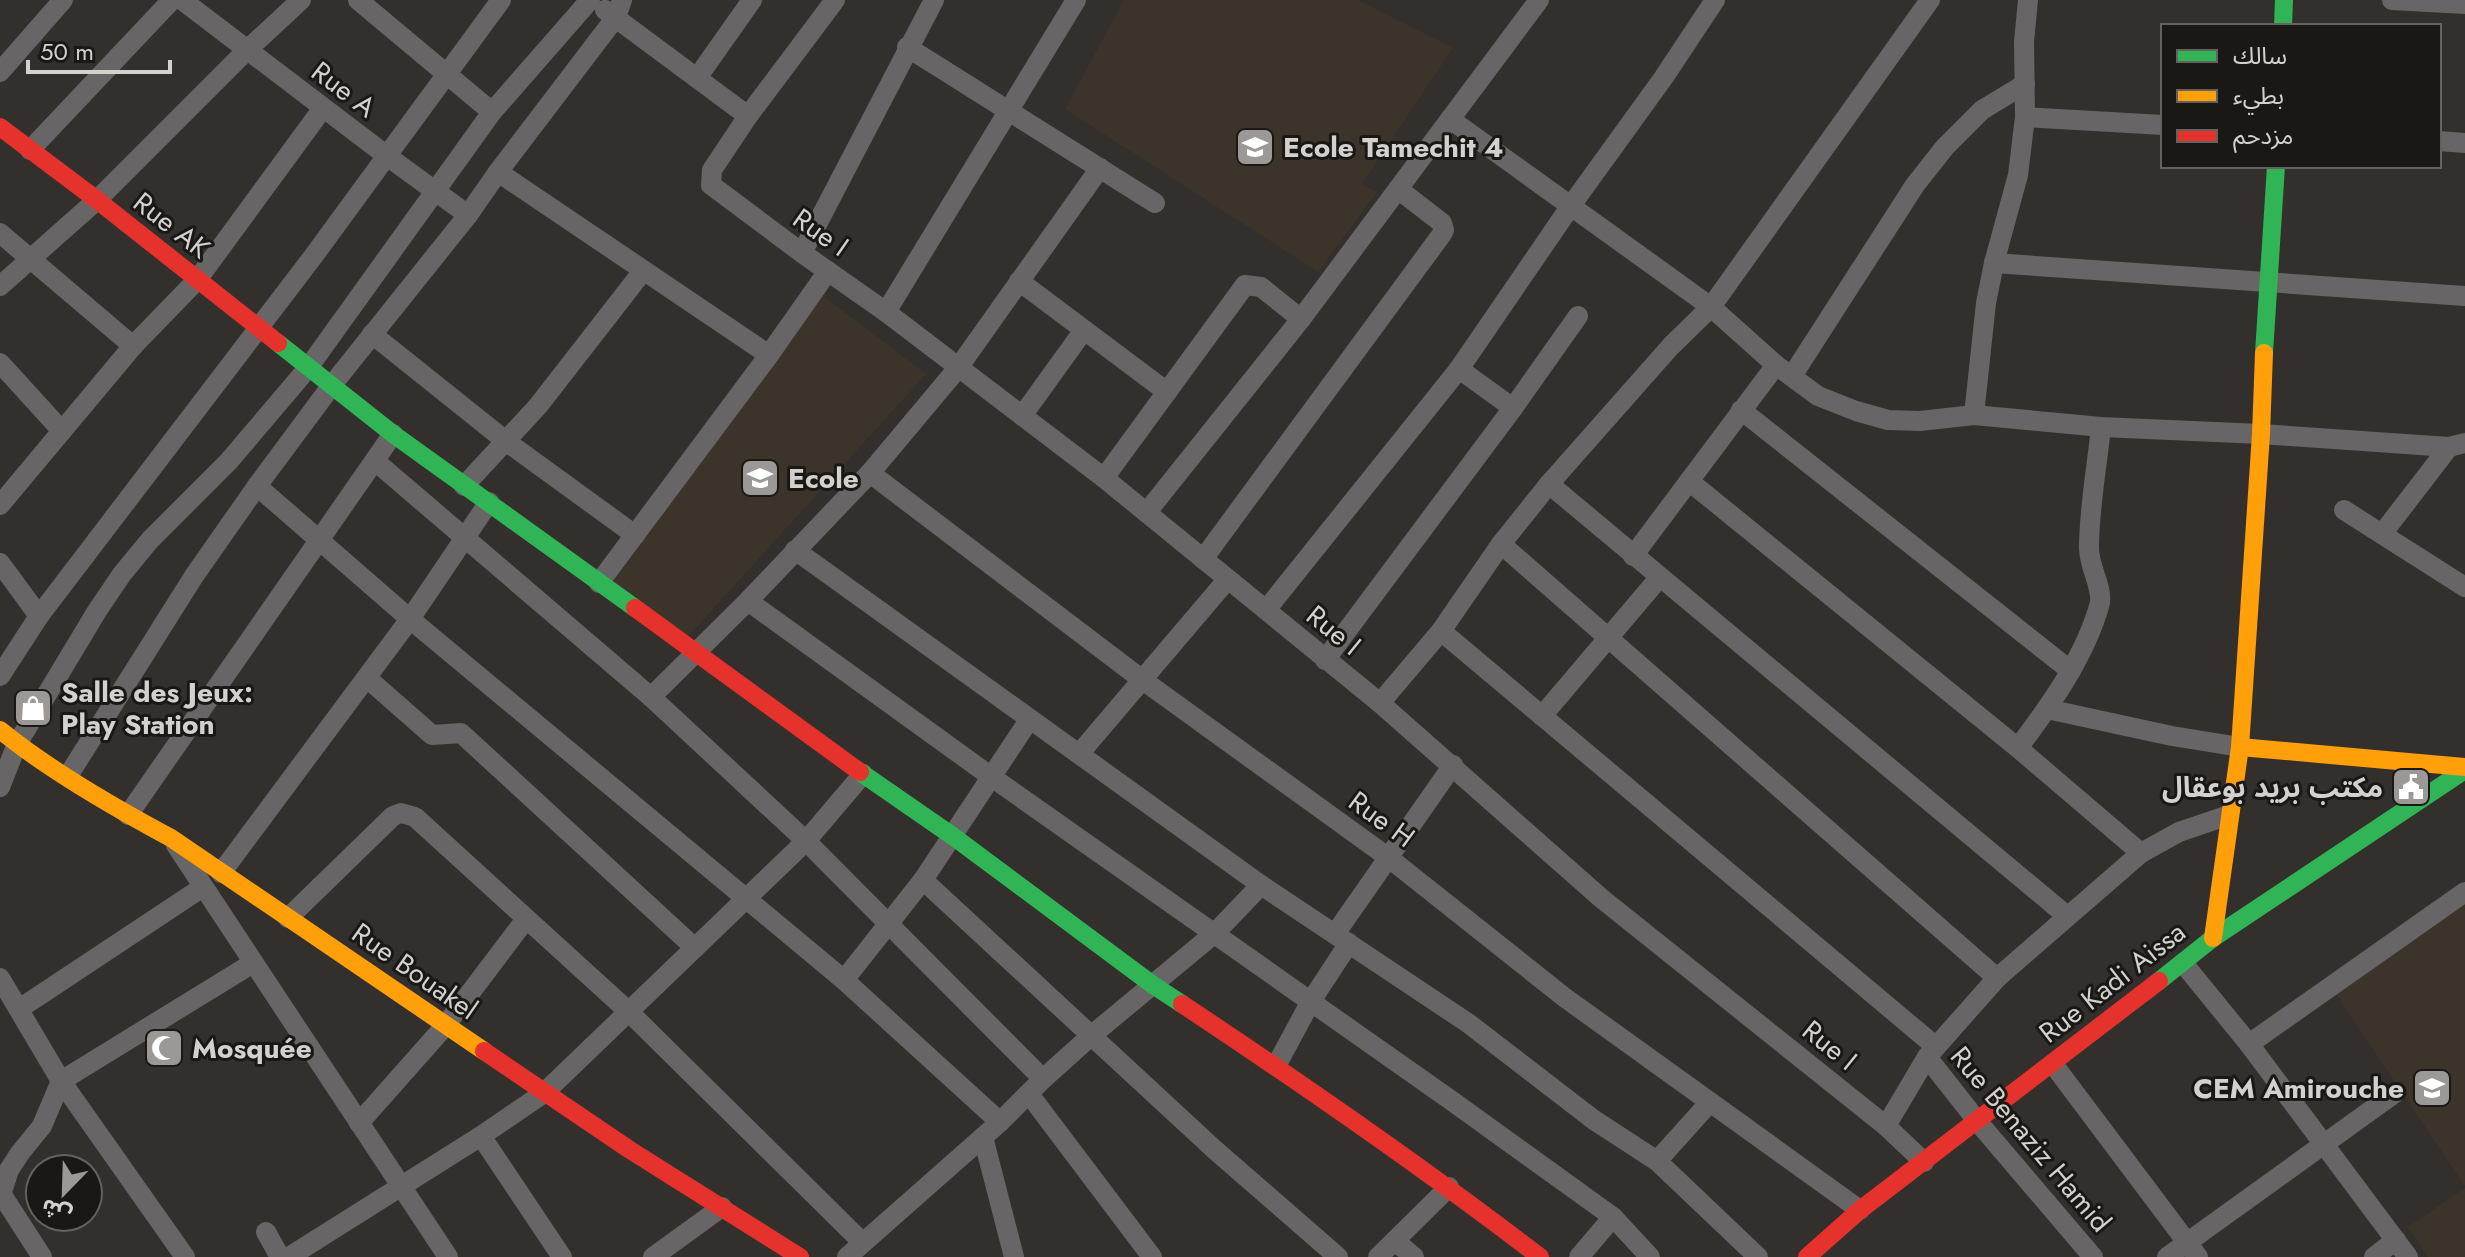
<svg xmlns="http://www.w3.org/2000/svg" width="2465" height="1257" font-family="Jost,'Noto Sans Arabic',sans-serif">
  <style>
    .built { fill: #3c342b }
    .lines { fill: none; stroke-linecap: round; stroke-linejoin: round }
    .street { stroke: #676565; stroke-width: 20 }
    .fast { stroke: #30b455; stroke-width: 18 }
    .slow { stroke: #ff9f0a; stroke-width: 18 }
    .jam { stroke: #e5322d; stroke-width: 18 }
    .labels { text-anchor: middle; stroke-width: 6; stroke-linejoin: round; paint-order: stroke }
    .street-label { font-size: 28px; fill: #d3d0cd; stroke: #1a1815 }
    .poi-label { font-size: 28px; font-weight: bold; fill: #d3d0cd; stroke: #1a1815; text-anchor: start }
  </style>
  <rect width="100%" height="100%" fill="#322f2c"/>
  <g class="built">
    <path d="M1124,0H1358L1453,48L1362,184L1377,192L1318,272L1065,109Z"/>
    <path d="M822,295L926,374L683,642L613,583Z"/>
    <path d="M2465,900V1186L2334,991Z"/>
    <path d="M2465,1188V1257H2428L2408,1227Z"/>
  </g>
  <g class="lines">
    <g class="street">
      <path d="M182,0L387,156L468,215"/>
      <path d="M358,0L492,112"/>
      <path d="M835,0L748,116L712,170L711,185L802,253L886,312L1104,478L1380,703L1601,898L1886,1126L1924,1162"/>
      <path d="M2392,0L2465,4"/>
      <path d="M605,10L748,116"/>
      <path d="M907,47L1155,203"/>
      <path d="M0,72L63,0"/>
      <path d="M697,78L752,0"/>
      <path d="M2025,117L2163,125"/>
      <path d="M1450,119L1711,307L1776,365L1818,396L1856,411L1888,420L1920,421L1974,415L2101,427L2261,434L2449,447L2465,443"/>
      <path d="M2439,141L2465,143"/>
      <path d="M30,150L172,0"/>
      <path d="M498,172L769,355L828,271"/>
      <path d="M0,233L133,346"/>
      <path d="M802,253L934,0"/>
      <path d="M1994,263L2465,296"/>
      <path d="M1019,281L1167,392"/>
      <path d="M0,286L97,200L247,50L301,0"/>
      <path d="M886,312L1076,0"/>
      <path d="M372,334L507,442L635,535"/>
      <path d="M0,363L62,431"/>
      <path d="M1459,369L1513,408"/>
      <path d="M1792,376L1915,185L1945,147L1982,110L2025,84"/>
      <path d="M1741,410L2071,671"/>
      <path d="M1974,415L1986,303L1994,263L2018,175L2025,117L2024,42L2028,0"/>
      <path d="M1022,416L1084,330"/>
      <path d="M375,461L651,697L806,841L1043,1079"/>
      <path d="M870,473L1144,681L1389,858L1564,997L1860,1210"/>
      <path d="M1104,478L1245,285L1261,287L1301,319"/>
      <path d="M1689,481L2018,748L2141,853"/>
      <path d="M1549,484L2067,916"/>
      <path d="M257,486L410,619L844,980L1000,1122"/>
      <path d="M464,486L538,406L643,271"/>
      <path d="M0,505L133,346L197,280L323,108"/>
      <path d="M2344,510L2465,587"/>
      <path d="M1147,512L1301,319L1539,0"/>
      <path d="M2382,534L2449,447"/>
      <path d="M1501,544L1997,978"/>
      <path d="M795,550L1261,885L1468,1023L1594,1120L1657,1161L1758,1257"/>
      <path d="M1633,556L1776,365"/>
      <path d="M1203,559L1442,234L1444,230L1442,223L1398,189"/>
      <path d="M0,563L39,616"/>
      <path d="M599,583L769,355"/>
      <path d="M748,601L993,778L1452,1101L1613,1217L1650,1257"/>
      <path d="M1266,610L1459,369L1570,207L1664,77L1715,0"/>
      <path d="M1441,631L1935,1046"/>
      <path d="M1325,660L1513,408L1578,316"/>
      <path d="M0,676L39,616L312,258L501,0"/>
      <path d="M367,678L432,735L461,733L695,948"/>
      <path d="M651,697L748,601L870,473L958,368L1100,168"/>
      <path d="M1380,703L1441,631L1501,544L1549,484L1671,346L1711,307L1930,0"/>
      <path d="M2047,709L2172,736L2240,747"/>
      <path d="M1542,716L1659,578"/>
      <path d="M2018,748C2051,704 2085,657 2100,603C2102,584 2089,568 2089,548C2089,508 2097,467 2101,427"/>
      <path d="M1079,754L1227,580"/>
      <path d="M68,776L194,576L257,486L332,385L468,215L498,172L616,17L622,0"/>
      <path d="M0,787L17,744L97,611L122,574L150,540L229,461L308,368L492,112L590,0"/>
      <path d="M128,815L393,434"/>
      <path d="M176,845L448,1257"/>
      <path d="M221,873L410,619L489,502"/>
      <path d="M923,880L1215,1150L1338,1257"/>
      <path d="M288,918L393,816L401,813L415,817L629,1012L862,1242"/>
      <path d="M1335,934L1453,765"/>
      <path d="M2183,963L2249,1044L2408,1257"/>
      <path d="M0,978L61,1081L185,1257"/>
      <path d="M844,980L923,880L1029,720"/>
      <path d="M19,1009L203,887"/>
      <path d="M2249,1044L2465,892"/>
      <path d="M1927,1057L1978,1122L2093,1257"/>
      <path d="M2053,1064L2198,1257"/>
      <path d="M1276,1066L1311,1001L1349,943"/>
      <path d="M1029,1094L1152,1257"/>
      <path d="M359,1123L445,1026L526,919"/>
      <path d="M1886,1126L1927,1057L1997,978L2141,853L2179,832L2229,815"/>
      <path d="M481,1136L562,1257"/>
      <path d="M983,1137L1014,1257"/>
      <path d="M1657,1161L1710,1102"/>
      <path d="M2,1195L42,1257"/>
      <path d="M0,1198L9,1170L20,1153L42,1126L61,1081L253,963"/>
      <path d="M266,1232L280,1257"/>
      <path d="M1395,1241L1414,1257"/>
      <path d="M289,1257L481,1136L544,1093L806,841L863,774"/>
      <path d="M653,1257L722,1207"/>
      <path d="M847,1257L1000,1122L1043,1079L1092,1035L1215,933L1261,885"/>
      <path d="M1378,1257L1449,1187"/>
      <path d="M1579,1257L1613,1217"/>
      <path d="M2167,1257L2395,1093"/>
      <path d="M2374,1257L2396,1240"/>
    </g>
    <g class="fast">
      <path d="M2283,26L2284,0"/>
      <path d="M278,343L393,434L635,608"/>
      <path d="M2264,353L2276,166"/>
      <path d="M860,772L954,837L1153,985L1182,1004"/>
      <path d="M2159,981L2213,938L2465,770"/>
    </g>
    <g class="slow">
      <path d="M0,730C49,770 115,808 171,838L484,1051"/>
      <path d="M2240,747L2465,767"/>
      <path d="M2213,938L2240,747L2261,434L2264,353"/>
    </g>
    <g class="jam">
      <path d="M0,127L97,200L278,343"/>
      <path d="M635,608L860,772"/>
      <path d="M1182,1004C1304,1085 1424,1168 1540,1257"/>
      <path d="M484,1051L630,1150L800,1257"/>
      <path d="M1807,1257L1860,1210L2159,981"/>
    </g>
  </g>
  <defs>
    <symbol id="school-square" viewBox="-11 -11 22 22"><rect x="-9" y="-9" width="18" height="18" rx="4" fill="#9b9895" stroke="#1a1815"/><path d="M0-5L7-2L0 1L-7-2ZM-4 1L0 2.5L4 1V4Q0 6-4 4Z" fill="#fff"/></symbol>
    <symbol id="shop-square" viewBox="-11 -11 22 22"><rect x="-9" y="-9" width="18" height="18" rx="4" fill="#9b9895" stroke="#1a1815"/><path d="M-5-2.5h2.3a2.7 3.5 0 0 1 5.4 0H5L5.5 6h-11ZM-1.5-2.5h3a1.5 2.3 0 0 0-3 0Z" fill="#fff"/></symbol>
    <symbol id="civic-square" viewBox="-11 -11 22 22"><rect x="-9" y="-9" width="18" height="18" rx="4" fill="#9b9895" stroke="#1a1815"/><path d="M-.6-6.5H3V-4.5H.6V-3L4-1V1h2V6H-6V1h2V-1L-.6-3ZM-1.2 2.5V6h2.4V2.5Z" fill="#fff"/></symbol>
    <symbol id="mosque-square" viewBox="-11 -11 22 22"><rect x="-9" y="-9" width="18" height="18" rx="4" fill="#9b9895" stroke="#1a1815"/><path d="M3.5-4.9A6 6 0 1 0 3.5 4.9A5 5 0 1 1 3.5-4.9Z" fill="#fff"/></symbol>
  </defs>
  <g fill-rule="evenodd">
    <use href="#school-square" x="1233" y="125" width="44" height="44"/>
    <use href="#school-square" x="738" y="456" width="44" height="44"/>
    <use href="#shop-square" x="11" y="686" width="44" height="44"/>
    <use href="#civic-square" x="2389" y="765" width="44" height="44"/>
    <use href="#mosque-square" x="142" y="1026" width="44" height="44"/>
    <use href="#school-square" x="2410" y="1066" width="44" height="44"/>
  </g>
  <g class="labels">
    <g class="street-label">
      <text transform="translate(344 89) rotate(37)" y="10">Rue A</text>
      <text transform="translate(172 225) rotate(38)" y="10">Rue AK</text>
      <text transform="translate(821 232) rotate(35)" y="10">Rue I</text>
      <text transform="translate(1334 630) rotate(39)" y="10">Rue I</text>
      <text transform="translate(1382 819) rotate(36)" y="10">Rue H</text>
      <text transform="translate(415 971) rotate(35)" y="10">Rue Bouakel</text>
      <text transform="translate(2112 982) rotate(-38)" y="10">Rue Kadi Aissa</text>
      <text transform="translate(1830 1045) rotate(39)" y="10">Rue I</text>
      <text transform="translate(2031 1139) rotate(50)" y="10">Rue Benaziz Hamid</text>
    </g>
    <g class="poi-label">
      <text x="1283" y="157">Ecole Tamechit 4</text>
      <text x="788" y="488">Ecole</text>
      <text x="61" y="702">Salle des Jeux:<tspan x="61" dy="32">Play Station</tspan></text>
      <text x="2383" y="797" text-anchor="end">مكتب بريد بوعقال</text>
      <text x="192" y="1058">Mosquée</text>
      <text x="2404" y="1098" text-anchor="end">CEM Amirouche</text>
    </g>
  </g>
  <rect x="2161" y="24" width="280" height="144" fill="#1a1815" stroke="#64625f" stroke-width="2"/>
  <rect x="2177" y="50" width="40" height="12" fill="#30b455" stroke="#64625f" stroke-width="2"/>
  <text x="2233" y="64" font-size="24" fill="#d3d0cd">سالك</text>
  <rect x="2177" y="90" width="40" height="12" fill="#ff9f0a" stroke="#64625f" stroke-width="2"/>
  <text x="2233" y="104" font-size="24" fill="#d3d0cd">بطيء</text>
  <rect x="2177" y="130" width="40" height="12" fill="#e5322d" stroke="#64625f" stroke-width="2"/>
  <text x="2233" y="144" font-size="24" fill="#d3d0cd">مزدحم</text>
  <g transform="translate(64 1193) rotate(203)"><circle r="38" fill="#1a1815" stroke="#64625f" stroke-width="2"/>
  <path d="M0-6L14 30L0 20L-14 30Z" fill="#9b9895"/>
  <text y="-12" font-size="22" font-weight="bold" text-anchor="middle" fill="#d3d0cd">ش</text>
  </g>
  <path d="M28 60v12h142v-12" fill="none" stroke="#d3d0cd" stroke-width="4"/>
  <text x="40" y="60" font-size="24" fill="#d3d0cd" stroke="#1a1815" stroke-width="6" paint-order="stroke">50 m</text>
</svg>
